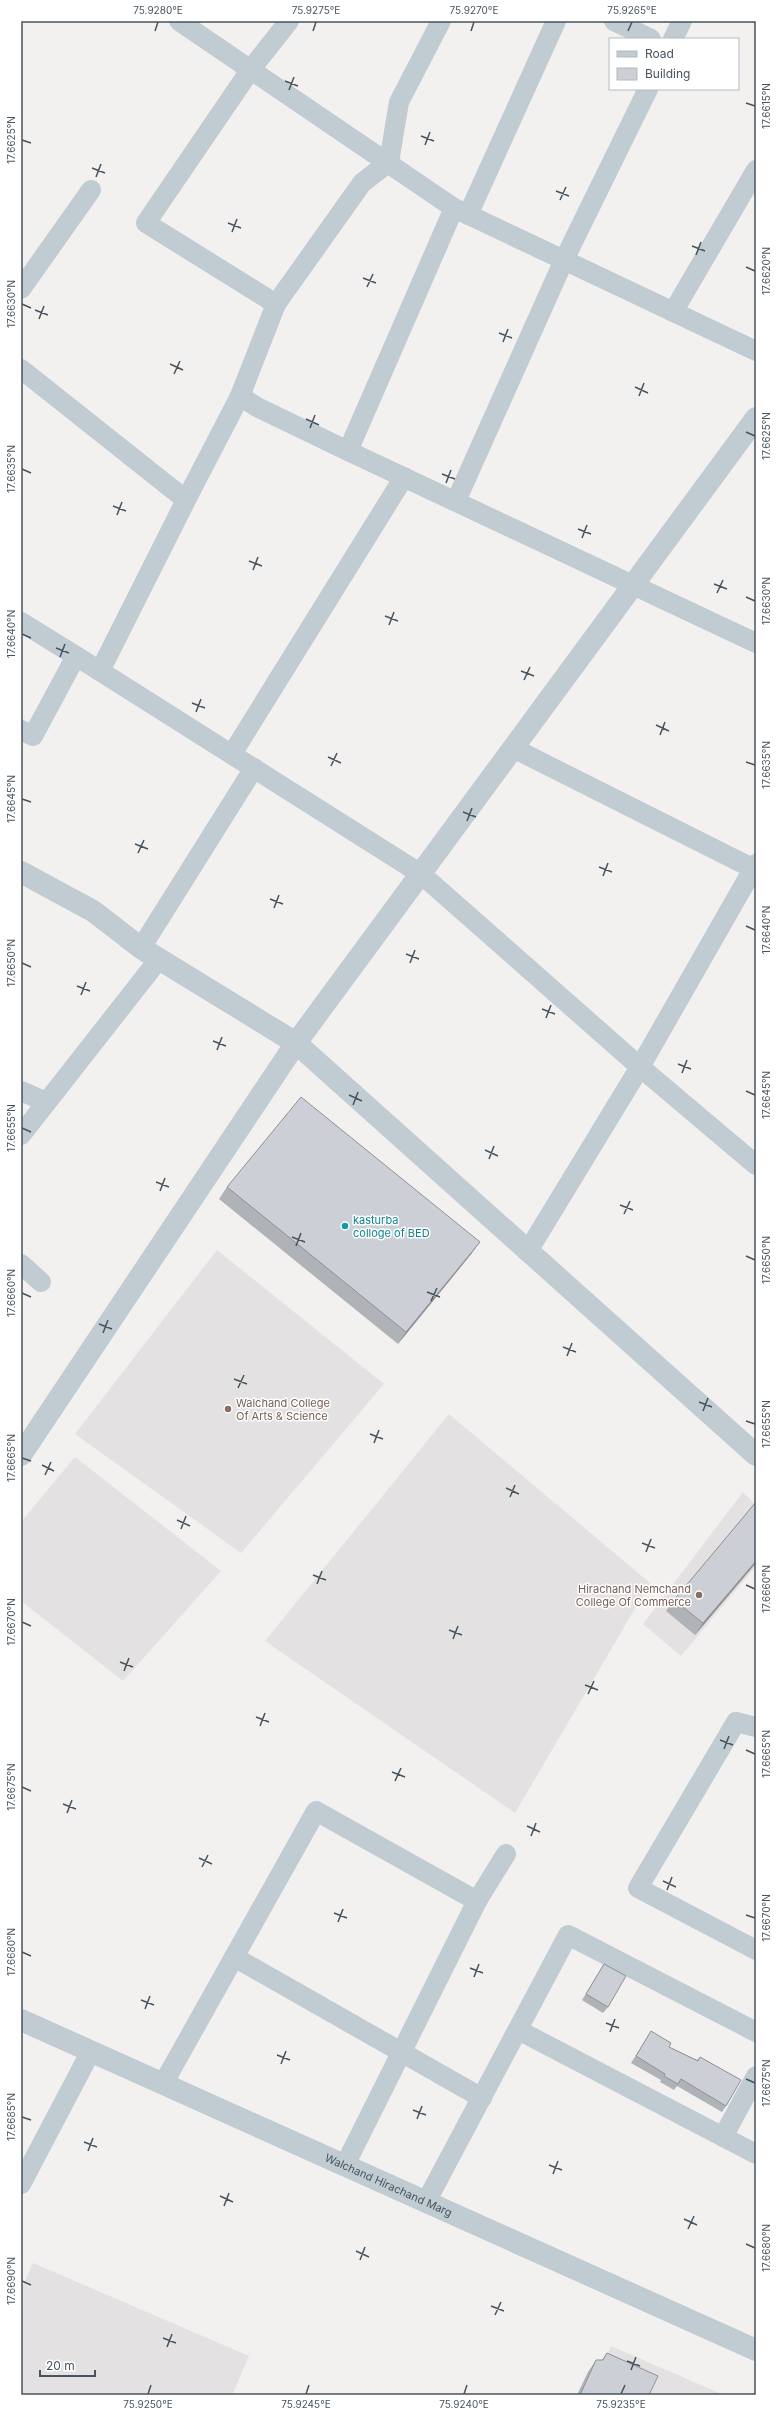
<svg xmlns="http://www.w3.org/2000/svg" width="777" height="2416" font-family="Inter,sans-serif">
  <style>
    .education { fill: #e4e1e2 }
    .lines { fill: none; stroke-linecap: round; stroke-linejoin: round }
    .minor { stroke: #c0cbd2; stroke-width: 20 }
    .tertiary { stroke: #c0cbd2; stroke-width: 22 }
    .wall { fill: #afb2b7 }
    .shaded-wall { fill: #8f9195 }
    .building { fill: #cccfd5; stroke: #8f9195 }
    .ticks { fill: none; stroke: #47545e; stroke-width: 1.5 }
    .culture-dot { fill: #0f9aa8; stroke: #fff; stroke-width: 1.5 }
    .education-dot { fill: #8d6e63; stroke: #fff; stroke-width: 1.5 }
    .labels { text-anchor: middle; stroke-width: 3; stroke-linejoin: round; paint-order: stroke }
    .culture-label { font-size: 11px; fill: #0d838f; stroke: #fff; text-anchor: start }
    .education-label { font-size: 11px; fill: #785e54; stroke: #fff; text-anchor: start }
    .street-label { font-size: 11px; fill: #47545e; stroke: #fff }
    .neatline { fill: none; stroke: #47545e; stroke-width: 1.5 }
    .ticks-label { font-size: 10px; text-anchor: middle; fill: #47545e }
  </style>
  <rect width="100%" height="100%" fill="#f3f0f0"/>
  <g class="education">
    <path d="M217,1250L384,1384L241,1553L75,1434Z"/>
    <path d="M449,1414L650,1583L515,1813L265,1641Z"/>
    <path d="M75,1457L221,1571L123,1681L21,1601V1522Z"/>
    <path d="M743,1492L756,1505V1566L681,1656L643,1624Z"/>
    <path d="M33,2263L249,2356L232,2395H21V2290Z"/>
    <path d="M611,2346L724,2395H591Z"/>
  </g>
  <g class="lines">
    <g class="minor">
      <path d="M179,21L454,208L756,351"/>
      <path d="M614,21L651,39"/>
      <path d="M673,39L682,21"/>
      <path d="M454,208L348,451L756,643"/>
      <path d="M468,215L556,21"/>
      <path d="M21,289L91,190"/>
      <path d="M276,304L146,223L251,69L289,21"/>
      <path d="M673,312L756,170"/>
      <path d="M21,369L186,500L240,396L276,304L362,183L389,162L399,102L441,21"/>
      <path d="M240,396L257,407L348,451"/>
      <path d="M456,501L564,260L648,89"/>
      <path d="M21,622L76,656"/>
      <path d="M100,671L186,500"/>
      <path d="M21,730L33,736L76,656L421,874L640,1067L756,1165"/>
      <path d="M513,748L756,870"/>
      <path d="M232,754L404,477"/>
      <path d="M141,948L254,768"/>
      <path d="M21,1091L46,1102"/>
      <path d="M21,1135L159,959"/>
      <path d="M528,1251L640,1067L756,864"/>
      <path d="M21,1264L41,1282"/>
      <path d="M756,1727L736,1722L638,1888L756,1950"/>
      <path d="M477,1901L506,1854"/>
      <path d="M234,1957L482,2098"/>
      <path d="M518,2030L756,2154"/>
      <path d="M163,2084L316,1811L477,1901L345,2165"/>
      <path d="M723,2137L756,2076"/>
      <path d="M21,2184L91,2051"/>
      <path d="M426,2202L568,1935L756,2032"/>
    </g>
    <g class="tertiary">
      <path d="M21,872L93,911L141,948L296,1043L756,1455"/>
      <path d="M21,1455L296,1043L756,418"/>
      <path id="s1" d="M21,2020L756,2350"/>
    </g>
  </g>
  <g class="wall">
    <path d="M227,1187L472,1253L398,1344L219,1199Z"/>
    <path d="M756,1502V1563L695,1635L666,1611L674,1600Z"/>
    <path d="M604,1964L608,2007L603,2013L582,2000Z"/>
    <path d="M651,2031L669,2047L697,2060L700,2057L726,2106L722,2112L677,2086L674,2090L660,2082L661,2080L631,2063Z"/>
    <path d="M607,2353L649,2395H577L588,2372L596,2360H602Z"/>
  </g>
  <g class="shaded-wall">
    <path d="M480,1242L472,1253L398,1344L406,1332Z"/>
    <path d="M756,1561V1563L695,1635L703,1623Z"/>
  </g>
  <g class="building">
    <path d="M301,1097L480,1242L406,1332L227,1187Z"/>
    <path d="M756,1502V1561L703,1623L674,1600Z"/>
    <path d="M604,1964L626,1976L608,2007L586,1994Z"/>
    <path d="M651,2031L671,2043L669,2047L698,2061L700,2057L741,2080L726,2106L681,2079L678,2084L664,2076L665,2074L636,2056Z"/>
    <path d="M607,2353L658,2376L649,2395H580L596,2360H603Z"/>
  </g>
  <path class="ticks" d="M155,31L158,22M313,31L316,22M471,31L474,22M628,31L632,22M285,81L298,86M289,90L294,77M746,103L755,106M421,136L434,141M22,140L31,143M425,145L430,132M92,168L105,173M96,177L101,164M556,191L569,196M560,200L566,187M228,223L241,228M232,232L237,219M692,246L705,251M696,255L701,242M746,267L755,271M363,278L376,283M367,287L373,274M22,304L31,308M35,310L48,315M39,319L44,306M499,333L512,338M503,342L508,329M170,364L183,370M174,374L180,361M635,387L648,393M639,396L644,383M306,419L319,425M310,428L315,415M746,432L755,436M22,469L31,473M442,474L455,479M446,483L451,470M113,506L126,511M117,515L122,502M578,529L591,534M582,538L587,525M249,561L262,566M253,570L258,557M714,584L727,589M717,593L723,580M746,597L755,601M385,616L398,621M389,625L394,612M22,634L31,638M56,648L69,653M60,657L65,644M521,671L534,676M524,680L530,667M192,703L205,708M196,712L201,699M656,725L669,731M660,735L665,722M328,757L341,763M746,762L755,765M331,766L337,753M22,799L31,802M463,812L476,817M467,821L472,808M135,844L148,849M138,853L144,840M599,867L612,872M603,876L608,863M270,899L283,904M274,908L279,895M746,926L755,930M406,954L419,959M22,963L31,967M410,963L415,950M77,986L90,991M81,995L86,982M542,1009L555,1014M546,1018L551,1005M213,1041L226,1046M217,1050L222,1037M678,1064L691,1069M682,1073L687,1060M746,1091L755,1095M349,1095L362,1101M353,1105L358,1092M22,1128L31,1132M485,1150L498,1156M489,1159L494,1146M156,1182L169,1187M160,1191L165,1178M620,1205L633,1210M624,1214L630,1201M292,1237L305,1242M296,1246L301,1233M746,1256L755,1260M427,1292L440,1297M22,1293L31,1297M431,1301L437,1288M99,1324L112,1329M103,1333L108,1320M563,1347L576,1352M567,1356L572,1343M234,1379L247,1384M238,1388L244,1375M699,1402L712,1407M703,1411L708,1398M746,1421L755,1424M370,1434L383,1439M374,1443L379,1430M22,1458L31,1461M42,1465L54,1471M45,1475L51,1462M506,1488L519,1494M510,1497L515,1485M177,1520L190,1526M181,1529L186,1516M642,1543L655,1548M646,1552L651,1539M313,1575L326,1580M317,1584L322,1571M746,1585L755,1589M22,1622L31,1626M449,1630L462,1635M453,1639L458,1626M120,1662L133,1667M124,1671L129,1658M585,1685L598,1690M588,1694L594,1681M256,1717L269,1722M260,1726L265,1713M720,1740L733,1745M724,1749L729,1736M746,1750L755,1754M392,1772L405,1777M395,1781L401,1768M22,1787L31,1791M63,1804L76,1809M67,1813L72,1800M527,1826L540,1832M531,1836L536,1823M199,1858L212,1864M202,1867L208,1855M663,1881L676,1887M667,1890L672,1877M334,1913L347,1918M746,1915L755,1918M338,1922L343,1909M22,1952L31,1956M470,1968L483,1973M474,1977L479,1964M141,2000L154,2005M145,2009L150,1996M606,2023L619,2028M610,2032L615,2019M277,2055L290,2060M281,2064L286,2051M746,2079L755,2083M413,2110L426,2115M22,2117L31,2120M417,2119L422,2106M84,2142L97,2147M88,2151L93,2138M549,2165L562,2170M553,2174L558,2161M220,2196L233,2202M224,2206L229,2193M684,2219L697,2225M688,2229L694,2216M746,2244L755,2248M356,2251L369,2257M360,2260L365,2247M22,2281L31,2285M491,2306L504,2311M495,2315L501,2302M163,2338L176,2343M167,2347L172,2334M627,2361L640,2366M631,2370L636,2357M148,2394L151,2385M306,2394L309,2385M464,2394L467,2385M621,2394L625,2385"/>
  <circle class="culture-dot" cx="345" cy="1226" r="4"/>
  <g class="education-dot">
    <circle cx="228" cy="1409" r="4"/>
    <circle cx="699" cy="1595" r="4"/>
  </g>
  <g class="labels">
    <g class="culture-label">
      <text x="353" y="1224">kasturba<tspan x="353" dy="13">colloge of BED</tspan></text>
    </g>
    <g class="education-label">
      <text x="236" y="1407">Walchand College<tspan x="236" dy="13">Of Arts &amp; Science</tspan></text>
      <text x="691" y="1593" text-anchor="end">Hirachand Nemchand<tspan x="691" dy="13">College Of Commerce</tspan></text>
    </g>
    <g class="street-label">
      <text dy="4" stroke="none"><textPath href="#s1" startOffset="403">Walchand Hirachand Marg</textPath></text>
    </g>
  </g>
  <rect width="777" height="2416" fill="none" stroke="#ffffff" stroke-width="44"/>
  <rect x="609" y="38" width="130" height="52" fill="#ffffff" stroke="#b5bbbf"/>
  <rect x="617" y="51" width="20" height="6" fill="#c0cbd2" stroke="#b5bbbf"/>
  <text x="645" y="58" font-size="12" fill="#47545e">Road</text>
  <rect x="617" y="68" width="20" height="12" fill="#cccfd5" stroke="#b5bbbf"/>
  <text x="645" y="78" font-size="12" fill="#47545e">Building</text>
  <path d="M40 2370v6h55v-6" fill="none" stroke="#47545e" stroke-width="2"/>
  <text x="46" y="2370" font-size="12" fill="#47545e" stroke="#ffffff" stroke-width="3" paint-order="stroke">20 m</text>
  <rect x="22" y="22" width="733" height="2372" class="neatline"/>
  <g class="ticks-label">
    <text x="158" y="14">75.9280°E</text>
    <text x="316" y="14">75.9275°E</text>
    <text x="474" y="14">75.9270°E</text>
    <text x="632" y="14">75.9265°E</text>
    <text transform="translate(766 106) rotate(-90)" y="4">17.6615°N</text>
    <text transform="translate(11 140) rotate(-90)" y="4">17.6625°N</text>
    <text transform="translate(766 271) rotate(-90)" y="4">17.6620°N</text>
    <text transform="translate(11 304) rotate(-90)" y="4">17.6630°N</text>
    <text transform="translate(766 436) rotate(-90)" y="4">17.6625°N</text>
    <text transform="translate(11 469) rotate(-90)" y="4">17.6635°N</text>
    <text transform="translate(766 601) rotate(-90)" y="4">17.6630°N</text>
    <text transform="translate(11 634) rotate(-90)" y="4">17.6640°N</text>
    <text transform="translate(766 765) rotate(-90)" y="4">17.6635°N</text>
    <text transform="translate(11 799) rotate(-90)" y="4">17.6645°N</text>
    <text transform="translate(766 930) rotate(-90)" y="4">17.6640°N</text>
    <text transform="translate(11 963) rotate(-90)" y="4">17.6650°N</text>
    <text transform="translate(766 1095) rotate(-90)" y="4">17.6645°N</text>
    <text transform="translate(11 1128) rotate(-90)" y="4">17.6655°N</text>
    <text transform="translate(766 1260) rotate(-90)" y="4">17.6650°N</text>
    <text transform="translate(11 1293) rotate(-90)" y="4">17.6660°N</text>
    <text transform="translate(766 1424) rotate(-90)" y="4">17.6655°N</text>
    <text transform="translate(11 1458) rotate(-90)" y="4">17.6665°N</text>
    <text transform="translate(766 1589) rotate(-90)" y="4">17.6660°N</text>
    <text transform="translate(11 1622) rotate(-90)" y="4">17.6670°N</text>
    <text transform="translate(766 1754) rotate(-90)" y="4">17.6665°N</text>
    <text transform="translate(11 1787) rotate(-90)" y="4">17.6675°N</text>
    <text transform="translate(766 1918) rotate(-90)" y="4">17.6670°N</text>
    <text transform="translate(11 1952) rotate(-90)" y="4">17.6680°N</text>
    <text transform="translate(766 2083) rotate(-90)" y="4">17.6675°N</text>
    <text transform="translate(11 2117) rotate(-90)" y="4">17.6685°N</text>
    <text transform="translate(766 2248) rotate(-90)" y="4">17.6680°N</text>
    <text transform="translate(11 2281) rotate(-90)" y="4">17.6690°N</text>
    <text x="148" y="2408">75.9250°E</text>
    <text x="306" y="2408">75.9245°E</text>
    <text x="464" y="2408">75.9240°E</text>
    <text x="621" y="2408">75.9235°E</text>
  </g>
</svg>
